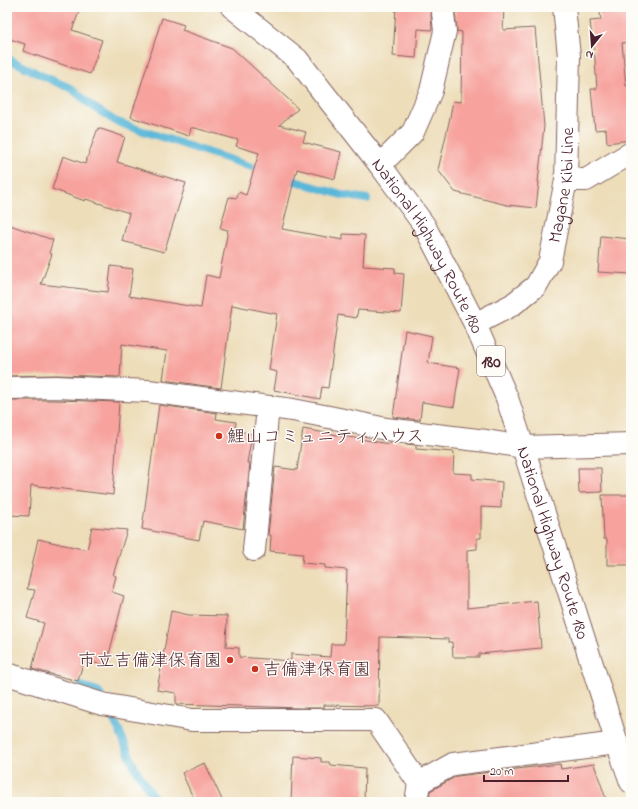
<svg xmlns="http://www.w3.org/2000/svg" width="638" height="809" font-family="'Indie Flower','Klee One',sans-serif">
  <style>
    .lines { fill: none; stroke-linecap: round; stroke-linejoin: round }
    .stream { stroke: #5ab7d8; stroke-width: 8 }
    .building { fill: #f7a29d }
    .street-casing { stroke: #83625d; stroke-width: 24 }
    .secondary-casing { stroke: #83625d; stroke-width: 24 }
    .highway-casing { stroke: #83625d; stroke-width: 24 }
    .street { stroke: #fff; stroke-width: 22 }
    .secondary { stroke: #fff; stroke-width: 22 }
    .highway { stroke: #fff; stroke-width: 22 }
    .poi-dot { fill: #c8321e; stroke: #fdfcf7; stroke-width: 1.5 }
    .labels { text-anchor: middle; stroke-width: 3; stroke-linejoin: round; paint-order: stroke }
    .shield { fill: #fdfcf7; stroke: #806168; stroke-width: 1 }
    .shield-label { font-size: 17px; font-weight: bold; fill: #4a1f2b }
    .street-label { font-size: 18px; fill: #4a1f2b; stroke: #fdfcf7 }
    .poi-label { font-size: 18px; fill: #4a1f2b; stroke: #fdfcf7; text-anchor: start }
  </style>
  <rect width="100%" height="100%" fill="#fdfcf7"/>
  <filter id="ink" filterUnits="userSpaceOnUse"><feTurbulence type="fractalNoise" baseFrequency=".025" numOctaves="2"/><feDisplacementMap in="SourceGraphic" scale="8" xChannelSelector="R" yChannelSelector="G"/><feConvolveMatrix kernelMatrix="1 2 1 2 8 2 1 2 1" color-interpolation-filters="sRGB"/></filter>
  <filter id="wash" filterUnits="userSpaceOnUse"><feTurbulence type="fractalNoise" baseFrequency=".012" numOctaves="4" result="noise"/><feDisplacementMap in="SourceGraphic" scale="16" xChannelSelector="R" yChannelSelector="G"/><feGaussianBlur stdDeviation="0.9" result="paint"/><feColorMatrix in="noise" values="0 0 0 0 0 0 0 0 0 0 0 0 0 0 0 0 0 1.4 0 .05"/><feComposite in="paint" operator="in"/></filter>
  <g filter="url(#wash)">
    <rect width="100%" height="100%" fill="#edddb9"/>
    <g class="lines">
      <g class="stream">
        <path d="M7,58L43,76L72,89L93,107L115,121L131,127L264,171"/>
        <path d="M285,178L342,195L367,199"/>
        <path d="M81,686L98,691L119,730L134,766L152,795L159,802"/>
      </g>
    </g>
    <g id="blocks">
      <g class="building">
        <path d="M7,7H81L72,30L102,40L90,74L23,51L25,44L7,38Z"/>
        <path d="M396,7H432L431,14L432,30L418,29L416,58L393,56Z"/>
        <path d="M454,7H504L503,30L535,28L544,126L538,182H539L536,208L507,205L455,192L438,170L449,122L453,101L461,102L462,32L457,31L455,12Z"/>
        <path d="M616,7H631V42L622,43L626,86L631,85V140L607,143L606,129L595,130L591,89H597L594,46H593L590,21L601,20L600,13Z"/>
        <path d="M162,18L184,25L182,30L232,48L287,98L298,109L279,125L306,132L303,142L341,152L335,179L297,169L282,229L343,240V234L365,235L363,266L395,268V273L404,274L401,313L358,310L356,318L338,315L328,388L322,387L320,399L274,390L277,372L269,370L277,314L232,305L221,388L163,380L167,351L122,344L120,377L57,375L7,376V224L53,240L49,253L52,254L41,284L108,292L111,266L133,269L129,296L201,308L206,275L219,278L228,230L220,228L229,197L237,198L238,192L246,195L259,153L236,146L238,140L195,128H191L189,136L131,117Z"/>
        <path d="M98,128L125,137L117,162L186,183L164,252L122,241L129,213L86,199L85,201L52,189L63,156L85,164Z"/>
        <path d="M601,236L631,239V274L598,272Z"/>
        <path d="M405,330L432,336L428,363L460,368L454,407L422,402L420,420L393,417Z"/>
        <path d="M7,400H56L119,402L113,495L31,485L29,516L7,515Z"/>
        <path d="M159,405L217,413L216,419L236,422L235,430L252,434L247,463H250L243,529L203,521L199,540L142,529Z"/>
        <path d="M303,429L389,444V442L416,445V449L454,452L453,473L472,474V479L502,482L501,508L481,507V538H477V549L467,550V608L537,601L541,648L479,654V657H453L452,642H448V639L380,637L379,706L324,705V708H299L176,704V693L157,690L171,611L189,615L227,616L226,647L239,648V657L291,661V654L330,657L331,644H344L347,570L325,568V565L302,563L303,554L270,551L271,535H268L275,467L297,470Z"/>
        <path d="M578,468H601L602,492L579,493Z"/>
        <path d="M602,495H631V565H607V539H604Z"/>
        <path d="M92,527L127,530L113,575L116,576L112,592L124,596L106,666L84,660L78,681L32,669L44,623L27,618L35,590L27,589L38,539L87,550Z"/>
        <path d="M293,756L321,758V762H330L331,765L365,768L364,802H291Z"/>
        <path d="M205,763L223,802H195L182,773Z"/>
        <path d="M560,764L561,769L594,764L606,799L583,802H429L430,791L457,776Z"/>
      </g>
    </g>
  </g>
  <g filter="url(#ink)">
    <use href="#blocks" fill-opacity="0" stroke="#83625d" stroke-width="1"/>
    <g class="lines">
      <defs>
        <g id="street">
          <path d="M380,165L413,132L431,91L445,31L443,13"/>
          <path d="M566,180H586L631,153"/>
          <path d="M7,388L56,387L148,391L293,410L339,419L386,429L486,441L523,447L631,444"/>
          <path d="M254,550L268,407"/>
          <path d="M7,674L102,704L192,720H376L419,783L416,802"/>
          <path d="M419,783L453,764L617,743"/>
        </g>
        <g id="secondary">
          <path id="s1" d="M475,324L512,305L536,286L550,261L566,180L569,56L564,7"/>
        </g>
        <g id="highway">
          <path id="s2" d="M232,7L297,59L380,165L424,225L475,324L507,398L523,447L617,743L631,782"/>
        </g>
      </defs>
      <use href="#street" class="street-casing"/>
      <use href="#secondary" class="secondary-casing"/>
      <use href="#highway" class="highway-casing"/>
      <use href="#street" class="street"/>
      <use href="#secondary" class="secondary"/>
      <use href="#highway" class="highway"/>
    </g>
  </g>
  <g class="poi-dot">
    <circle cx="219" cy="436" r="4"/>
    <circle cx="230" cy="660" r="4"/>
    <circle cx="255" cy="669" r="4"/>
  </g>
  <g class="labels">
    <rect class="shield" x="477" y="346" width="28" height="30" rx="3"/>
    <g class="shield-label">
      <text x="491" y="367">180</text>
    </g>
    <g class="street-label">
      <text dy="6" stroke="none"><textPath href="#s1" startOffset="178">Magane Kibi Line</textPath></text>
      <text dy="6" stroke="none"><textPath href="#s2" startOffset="312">National Highway Route 180</textPath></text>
      <text dy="6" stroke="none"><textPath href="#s2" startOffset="636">National Highway Route 180</textPath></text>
    </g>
    <g class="poi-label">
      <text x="227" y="442">鯉山コミュニティハウス</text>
      <text x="222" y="666" text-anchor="end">市立吉備津保育園</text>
      <text x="263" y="675">吉備津保育園</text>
    </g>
  </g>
  <rect width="638" height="809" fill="none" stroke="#fdfcf7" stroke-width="24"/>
  <g transform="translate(592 46) rotate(197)" stroke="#fdfcf7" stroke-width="3" paint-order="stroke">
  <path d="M0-3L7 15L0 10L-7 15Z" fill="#4a1f2b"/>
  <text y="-6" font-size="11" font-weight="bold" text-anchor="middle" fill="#4a1f2b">N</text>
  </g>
  <path d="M484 775v6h84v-6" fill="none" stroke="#4a1f2b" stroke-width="2"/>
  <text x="490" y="775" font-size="12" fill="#4a1f2b" stroke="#fdfcf7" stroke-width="3" paint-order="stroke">20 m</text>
</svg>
